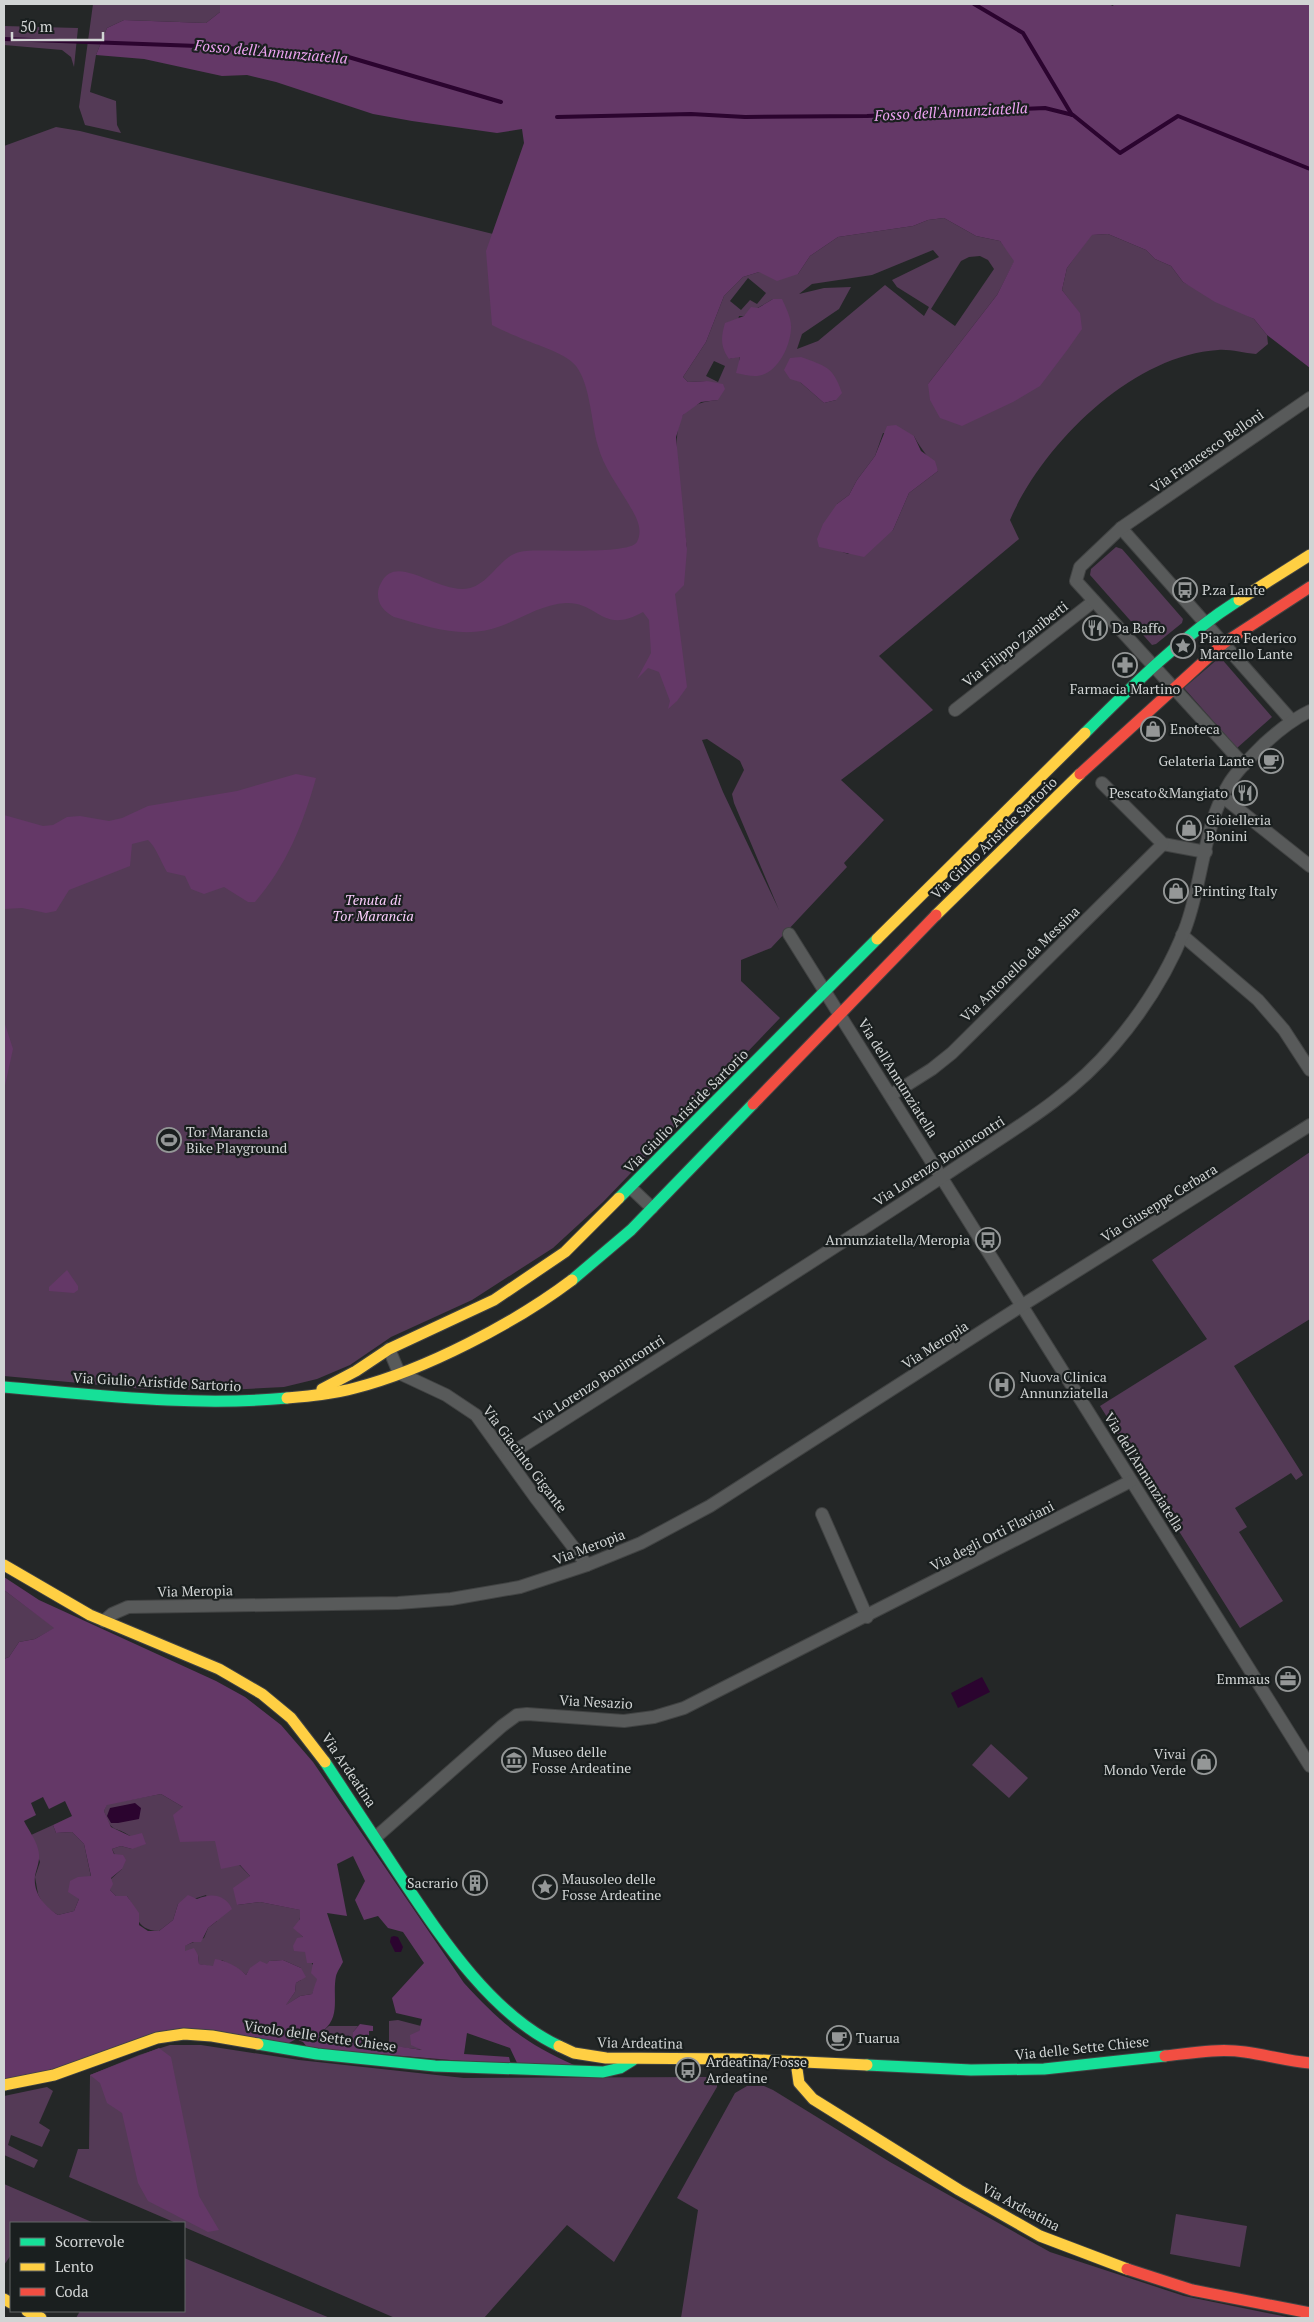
<svg xmlns="http://www.w3.org/2000/svg" width="1314" height="2322" font-family="'PT Serif',serif">
  <style>
    .green { fill: #543a56; fill-rule: evenodd }
    .forest { fill: #643867; fill-rule: evenodd }
    .water { fill: #2b042f }
    .lines { fill: none; stroke-linecap: round; stroke-linejoin: round }
    .stream { stroke: #2b042f; stroke-width: 4 }
    .street-casing { stroke: #414343; stroke-width: 14 }
    .fast-casing { stroke: #414343; stroke-width: 13 }
    .slow-casing { stroke: #414343; stroke-width: 13 }
    .jam-casing { stroke: #414343; stroke-width: 13 }
    .street { stroke: #585a5a; stroke-width: 12 }
    .fast { stroke: #16e098; stroke-width: 11 }
    .slow { stroke: #ffcf43; stroke-width: 11 }
    .jam { stroke: #f24e42; stroke-width: 11 }
    .labels { text-anchor: middle; stroke-width: 4.5; stroke-linejoin: round; paint-order: stroke }
    .street-label { font-size: 14px; fill: #d1d4d4; stroke: #1a1f1f }
    .poi-label { font-size: 14px; fill: #d1d4d4; stroke: #1a1f1f; text-anchor: start }
    .park-label { font-size: 14px; font-style: italic; fill: #fbcdfd; stroke: #1a1f1f }
    .water-label { font-size: 15px; font-style: italic; fill: #eda2f1; stroke: #1a1f1f }
  </style>
  <rect width="100%" height="100%" fill="#242727"/>
  <g class="green">
    <path d="M93,4H220V12L206,23L124,20L107,28L96,55L90,92L116,101L117,125L121,133L85,125L79,107Z"/>
    <path d="M4,26L78,28L74,67L71,57L62,50L4,45Z"/>
    <path d="M56,127L80,131L493,234L595,280L687,549C684,523 668,434 683,415C691,404 706,401 718,400L707,381L688,382L683,377L706,342L724,296L743,277L759,272L798,274L810,256L838,237L913,226L928,220L944,218L976,236L1000,241L1015,260L997,295L928,384L1080,314L1062,290L1067,268L1091,235L1108,234L1146,250L1155,259L1171,266L1183,282L1254,319L1267,335L1268,344L1256,354C1243,353 1230,349 1218,350C1132,355 1042,445 1010,520L1019,539L879,656L933,710L841,780L884,820L844,863L847,867L771,948L741,960V981L780,1018L603,1202L553,1248L472,1300L391,1337L350,1365L317,1379L284,1387L228,1390L144,1389L4,1376V146ZM933,250L939,257L892,280L897,287L929,307L924,316L885,285L818,341L797,349L802,334L839,309L851,287L824,288L799,294L812,284L872,275ZM980,256L988,260L994,269L955,326L931,309L961,261L969,257ZM748,278L766,293L757,304L750,300L741,310L730,301ZM773,299L739,362L740,356L729,359L739,316H744ZM714,361L725,366L718,382L706,376ZM800,382L836,400L824,403ZM883,433L914,436C921,450 930,458 938,471L909,493L893,530L848,554L834,549L837,504L849,495L857,480L875,456ZM707,739L740,761L744,770L732,794L734,803L779,910L723,792L702,740Z"/>
    <path d="M1116,547L1122,549L1183,619L1182,623L1156,644L1152,645L1090,575L1091,569Z"/>
    <path d="M1220,657L1272,717L1237,748L1184,688Z"/>
    <path d="M1310,1152V1319L1234,1366L1303,1475L1296,1480L1291,1473L1235,1508L1247,1527L1239,1532L1283,1601L1240,1628L1100,1406L1207,1339L1152,1260Z"/>
    <path d="M4,1590L55,1628L35,1639L19,1642L9,1657L4,1659Z"/>
    <path d="M991,1744L1028,1778L1009,1798L972,1765Z"/>
    <path d="M161,1794L183,1807L250,1876L237,1905L260,1902L301,1910L298,1932L303,1937C304,1942 304,1948 306,1953C314,1969 323,1974 312,1994L300,1996L285,2006L295,1992L296,1983L301,1980V1968L283,1960L269,1961L268,1964C257,1965 252,1965 246,1975C239,1968 231,1966 222,1960L213,1967L199,1964L198,1955L185,1951L184,1946L204,1938L208,1928L217,1921L206,1895L178,1904L173,1920L159,1931C133,1930 139,1913 127,1896H116L110,1890L111,1879L122,1869L112,1849L121,1846L132,1849L130,1836C115,1825 112,1835 104,1811L107,1804Z"/>
    <path d="M53,1825L56,1833L72,1832L84,1844L91,1877H78L79,1899L74,1911L58,1915L44,1906L38,1894L35,1877L40,1862L31,1835Z"/>
    <path d="M398,2020L421,2026L419,2031L425,2050L389,2046V2021Z"/>
    <path d="M329,2026H358L353,2032V2039L325,2038L324,2030Z"/>
    <path d="M170,2045H201L299,2060L464,2078L708,2077L717,2083V2087L614,2262L567,2225L484,2318H395L184,2227V2223H176L69,2177L78,2149H89L90,2075L139,2055Z"/>
    <path d="M747,2086H764L773,2090L890,2162L1050,2252L1184,2296L1292,2318H681L698,2210L677,2198L735,2093Z"/>
    <path d="M47,2087L53,2091L39,2123L50,2130L42,2147L11,2135L8,2145L38,2160L34,2168L4,2155V2096Z"/>
    <path d="M4,2184L94,2223H11V2255L4,2265Z"/>
    <path d="M1176,2214L1247,2226L1240,2267L1170,2254Z"/>
    <path d="M184,2258L330,2318H76L80,2311H184Z"/>
  </g>
  <g class="forest">
    <path d="M220,4H1108L1113,6L1114,4H1310V368L1267,335L1254,319L1215,302L1183,282L1171,266L1155,259L1146,250L1108,234L1092,235L1067,268L1062,290L1080,313L1082,329L1068,349L1040,386L1013,402L962,426L940,418L930,400L928,384L997,295L1014,261L1000,241L976,236L944,218L928,220L913,226L838,237L810,256L798,274L777,281L759,272L743,277L724,296L706,342L683,377L688,382L707,381L723,384L725,389L718,400L701,402L683,415L676,437L687,549L684,585L675,594L687,687L677,701L668,709L670,701L659,672L648,668L637,679L651,653L649,620L643,612C602,635 599,602 566,603C543,604 522,618 501,626C465,640 429,627 394,617C387,613 381,608 379,601C377,594 378,588 381,583C397,551 439,596 470,588C493,582 501,552 526,551C544,549 630,555 637,542C644,528 635,515 628,503C618,486 603,466 598,446C591,423 591,386 576,366C565,352 532,344 516,336C508,333 500,329 492,325L486,251L524,143L522,129L497,133L412,121L373,114L276,82L247,75L222,76L144,59L96,55L107,28L124,20L206,23L220,12Z"/>
    <path d="M773,299H782C786,308 792,319 791,329C790,348 776,376 755,376C749,376 742,374 736,373L740,357L729,359C720,346 721,337 725,323L744,316L751,307L758,308Z"/>
    <path d="M801,357C825,366 833,366 842,393L836,400L824,403L800,382L790,379L784,370L790,358Z"/>
    <path d="M896,425L914,436L921,451L935,461L938,471L909,493L893,530L864,557L819,547L817,539L823,524L837,504L849,495L857,480L875,456L887,426Z"/>
    <path d="M296,774L316,778C303,824 287,865 255,902H248L224,887L204,894L191,889L185,876L167,872C161,862 156,847 148,840L132,844L130,866L69,890L56,911L46,913L22,908L4,909V815L43,826L53,825L67,817L80,816L109,821L122,818L148,806L237,791Z"/>
    <path d="M4,1021L13,1049L4,1090Z"/>
    <path d="M67,1270L78,1286V1290L74,1293L49,1291V1287Z"/>
    <path d="M4,1577L39,1600L216,1681L245,1697L281,1725L313,1762L464,1983C501,2023 524,2043 574,2065H518L510,2048L467,2033L464,2054L509,2057L511,2065L308,2048L303,2042L296,2039L287,2044L201,2030L4,2082V1659L9,1657L19,1642L35,1639L54,1628L4,1590ZM161,1794L183,1807L173,1815L180,1842L215,1841L221,1869L240,1865L250,1876L233,1888L237,1905L260,1902L300,1910V1919L293,1928L303,1937L297,1938L293,1946L294,1951L305,1952L307,1963H313L311,1973L317,1979L312,1994L300,1996L286,2005L295,1992L296,1983L306,1977L301,1968L283,1960L269,1961L267,1964L260,1961L250,1968L246,1975C239,1967 225,1960 215,1959L213,1966L199,1964L198,1955L194,1948L185,1951V1946L193,1942H201L208,1928L232,1909C225,1894 211,1893 197,1899L188,1895L178,1904L173,1920L159,1931H148L139,1925V1913L127,1896H116L110,1890L113,1884L111,1878L122,1869L126,1860L123,1855L114,1854L112,1849L121,1846L132,1849L146,1844L142,1833L130,1836L111,1827L104,1811L107,1805ZM43,1797L49,1809L65,1801L72,1816L53,1825L56,1833L72,1832L84,1844L91,1876L78,1877L70,1881L68,1892L79,1899L74,1911L58,1915C45,1906 33,1894 35,1876C37,1866 41,1860 38,1849C36,1840 28,1829 24,1821L36,1815L31,1803ZM353,1856L365,1881L355,1900L364,1920L378,1916L388,1928L403,1932L424,1963L392,1998L396,2013L422,2019L419,2031L410,2035L411,2045L422,2050L369,2042V2031H373V2026L360,2024L353,2032V2039L326,2038L324,2030C341,2016 332,1996 336,1976C337,1972 341,1966 343,1962L327,1913L347,1916L337,1864Z"/>
    <path d="M159,2048L171,2057L199,2196L219,2230L208,2232L148,2201L138,2183L122,2113L107,2103L100,2083L90,2075Z"/>
  </g>
  <g class="water">
    <path d="M982,1677L990,1692L958,1708L951,1693Z"/>
    <path d="M135,1803L141,1808L139,1819L118,1823H111L107,1816L110,1808Z"/>
    <path d="M394,1936L398,1937L403,1947L401,1952H395L390,1942L391,1937Z"/>
  </g>
  <g class="lines">
    <g class="stream">
      <path d="M974,4L1023,33L1072,115"/>
      <path d="M4,39L198,46L345,56L501,102"/>
      <path d="M557,117L691,114L745,117L867,116L1045,108L1073,115L1120,153L1178,116L1310,169"/>
    </g>
    <defs>
      <g id="street">
        <path d="M1121,528L1292,721"/>
        <path d="M955,710L1094,601"/>
        <path d="M1244,765L1076,581L1080,567L1121,528L1310,398"/>
        <path d="M1102,783L1163,844L1206,852"/>
        <path d="M1223,797L1310,866"/>
        <path d="M789,934L1310,1766"/>
        <path d="M1182,935L1258,1000L1284,1030L1310,1070"/>
        <path d="M891,1095L932,1069L952,1053L1163,844"/>
        <path d="M631,1188L652,1208"/>
        <path d="M389,1349L399,1373L446,1395L476,1415L535,1497L587,1565"/>
        <path d="M507,1456C654,1362 802,1270 948,1173C1007,1133 1068,1100 1114,1045C1144,1010 1168,972 1185,929C1203,882 1203,825 1230,782C1239,768 1252,756 1264,744C1278,731 1293,719 1310,711"/>
        <path d="M822,1514L867,1617"/>
        <path d="M104,1621L112,1614L128,1607L398,1603L451,1599L520,1587L587,1565L641,1543L710,1506L1029,1301L1310,1125"/>
        <path d="M376,1837L502,1726L517,1715L527,1714L624,1721L654,1717L684,1708L1131,1481"/>
      </g>
      <g id="fast">
        <path d="M1085,733C1134,684 1181,637 1239,600"/>
        <path d="M619,1198L877,939"/>
        <path d="M572,1280L631,1230L753,1104"/>
        <path d="M4,1387C98,1395 193,1407 287,1398"/>
        <path d="M325,1762C349,1799 374,1836 398,1873C439,1934 490,2014 559,2046"/>
        <path d="M258,2044L317,2054L435,2066L603,2072L620,2068L633,2060"/>
        <path d="M867,2065L971,2070L1044,2069L1165,2056"/>
      </g>
      <g id="slow">
        <path d="M1239,600L1310,555"/>
        <path d="M936,915L1080,774"/>
        <path d="M877,939L1085,733"/>
        <path d="M322,1389L356,1371L389,1349L494,1300L565,1252L619,1198"/>
        <path d="M287,1398C310,1396 333,1394 355,1388C425,1370 515,1323 572,1280"/>
        <path d="M4,1565L90,1615L219,1669L262,1694L291,1718L325,1762"/>
        <path d="M559,2046L574,2053L606,2058L740,2059L867,2065"/>
        <path d="M796,2062L799,2083L813,2099L959,2190L1040,2236L1127,2269"/>
        <path d="M4,2085L54,2075L157,2038L184,2034L212,2036L258,2044"/>
        <path d="M4,2299L11,2303"/>
        <path d="M27,2311L41,2318"/>
      </g>
      <g id="jam">
        <path d="M1080,774L1224,643L1310,587"/>
        <path d="M753,1104L936,915"/>
        <path d="M1165,2056C1191,2053 1219,2048 1245,2052C1267,2055 1288,2061 1310,2063"/>
        <path d="M1127,2269L1192,2290L1310,2313"/>
      </g>
    </defs>
    <use href="#street" class="street-casing"/>
    <use href="#fast" class="fast-casing"/>
    <use href="#slow" class="slow-casing"/>
    <use href="#jam" class="jam-casing"/>
    <use href="#street" class="street"/>
    <use href="#fast" class="fast"/>
    <use href="#slow" class="slow"/>
    <use href="#jam" class="jam"/>
  </g>
  <defs>
    <symbol id="bus-ring" viewBox="-11 -11 22 22"><circle r="9.5" fill="#1a1f1f" stroke="#949797" stroke-width="1.5"/><path d="M-5-6H5V4H4V6H2V4H-2V6H-4V4H-5ZM-3.5-4V0h7V-4ZM-3.5 1.2v1.5H-2V1.2ZM2 1.2v1.5H3.5V1.2Z" fill="#949797"/></symbol>
    <symbol id="restaurant-ring" viewBox="-11 -11 22 22"><circle r="9.5" fill="#1a1f1f" stroke="#949797" stroke-width="1.5"/><path d="M-5-6h1v4h1v-4h1v4h1v-4h1v5L-1.5 .5V6h-2V.5L-5-1ZM5-6V6H3V1.5H1.5Q1.5-4 5-6Z" fill="#949797"/></symbol>
    <symbol id="sight-ring" viewBox="-11 -11 22 22"><circle r="9.5" fill="#1a1f1f" stroke="#949797" stroke-width="1.5"/><path d="M0-6L1.8-2.2L6-1.7L2.9 1.2L3.7 5.4L0 3.3L-3.7 5.4L-2.9 1.2L-6-1.7L-1.8-2.2Z" fill="#949797"/></symbol>
    <symbol id="pharmacy-ring" viewBox="-11 -11 22 22"><circle r="9.5" fill="#1a1f1f" stroke="#949797" stroke-width="1.5"/><path d="M-2-6h4v4h4v4h-4v4h-4v-4h-4v-4h4Z" fill="#949797"/></symbol>
    <symbol id="shop-ring" viewBox="-11 -11 22 22"><circle r="9.5" fill="#1a1f1f" stroke="#949797" stroke-width="1.5"/><path d="M-5-2.5h2.3a2.7 3.5 0 0 1 5.4 0H5L5.5 6h-11ZM-1.5-2.5h3a1.5 2.3 0 0 0-3 0Z" fill="#949797"/></symbol>
    <symbol id="cafe-ring" viewBox="-11 -11 22 22"><circle r="9.5" fill="#1a1f1f" stroke="#949797" stroke-width="1.5"/><path d="M-5.5-4.5H6V0H3Q3 3.5 0 3.5H-2.5Q-5.5 3.5-5.5 0ZM3-3.2v2h1.7v-2ZM-6 4.5H4V6H-6Z" fill="#949797"/></symbol>
    <symbol id="stadium-ring" viewBox="-11 -11 22 22"><circle r="9.5" fill="#1a1f1f" stroke="#949797" stroke-width="1.5"/><path d="M0-5a6.5 5 0 1 0 0 10a6.5 5 0 1 0 0-10ZM-3.5-1.8h7v3.6h-7Z" fill="#949797"/></symbol>
    <symbol id="hospital-ring" viewBox="-11 -11 22 22"><circle r="9.5" fill="#1a1f1f" stroke="#949797" stroke-width="1.5"/><path d="M-5-5h3v3.5h4V-5h3V5h-3V1.5h-4V5h-3Z" fill="#949797"/></symbol>
    <symbol id="office-ring" viewBox="-11 -11 22 22"><circle r="9.5" fill="#1a1f1f" stroke="#949797" stroke-width="1.5"/><path d="M-6-3h4V-5.5h4V-3h4V5H-6ZM-1-4.5V-3h2v-1.5ZM-6 0V1H6V0Z" fill="#949797"/></symbol>
    <symbol id="museum-ring" viewBox="-11 -11 22 22"><circle r="9.5" fill="#1a1f1f" stroke="#949797" stroke-width="1.5"/><path d="M0-6L6-3V-2H-6V-3ZM-5-1h2V3h-2ZM-1-1h2V3h-2ZM3-1h2V3H3ZM-6 4H6V6H-6Z" fill="#949797"/></symbol>
    <symbol id="building-ring" viewBox="-11 -11 22 22"><circle r="9.5" fill="#1a1f1f" stroke="#949797" stroke-width="1.5"/><path d="M-4-6H4V6H1V3H-1V6H-4ZM-2.5-4.3h1.7v1.8h-1.7ZM.8-4.3h1.7v1.8H.8ZM-2.5-1h1.7V.8h-1.7ZM.8-1h1.7V.8H.8Z" fill="#949797"/></symbol>
  </defs>
  <g fill-rule="evenodd">
    <use href="#bus-ring" x="1171" y="576" width="28" height="28"/>
    <use href="#restaurant-ring" x="1081" y="614" width="28" height="28"/>
    <use href="#sight-ring" x="1169" y="632" width="28" height="28"/>
    <use href="#pharmacy-ring" x="1111" y="651" width="28" height="28"/>
    <use href="#shop-ring" x="1139" y="715" width="28" height="28"/>
    <use href="#cafe-ring" x="1257" y="747" width="28" height="28"/>
    <use href="#restaurant-ring" x="1231" y="779" width="28" height="28"/>
    <use href="#shop-ring" x="1175" y="814" width="28" height="28"/>
    <use href="#shop-ring" x="1162" y="877" width="28" height="28"/>
    <use href="#stadium-ring" x="155" y="1126" width="28" height="28"/>
    <use href="#bus-ring" x="974" y="1226" width="28" height="28"/>
    <use href="#hospital-ring" x="988" y="1371" width="28" height="28"/>
    <use href="#office-ring" x="1274" y="1665" width="28" height="28"/>
    <use href="#museum-ring" x="500" y="1746" width="28" height="28"/>
    <use href="#shop-ring" x="1190" y="1748" width="28" height="28"/>
    <use href="#building-ring" x="461" y="1869" width="28" height="28"/>
    <use href="#sight-ring" x="531" y="1873" width="28" height="28"/>
    <use href="#cafe-ring" x="825" y="2024" width="28" height="28"/>
    <use href="#bus-ring" x="674" y="2056" width="28" height="28"/>
  </g>
  <g class="labels">
    <g class="street-label">
      <text transform="translate(1207 451) rotate(-35)" y="5">Via Francesco Belloni</text>
      <text transform="translate(1015 644) rotate(-38)" y="5">Via Filippo Zaniberti</text>
      <text transform="translate(994 838) rotate(-44)" y="5">Via Giulio Aristide Sartorio</text>
      <text transform="translate(1020 964) rotate(-44)" y="5">Via Antonello da Messina</text>
      <text transform="translate(898 1078) rotate(58)" y="5">Via dell'Annunziatella</text>
      <text transform="translate(686 1111) rotate(-45)" y="5">Via Giulio Aristide Sartorio</text>
      <text transform="translate(939 1161) rotate(-33)" y="5">Via Lorenzo Bonincontri</text>
      <text transform="translate(1159 1203) rotate(-32)" y="5">Via Giuseppe Cerbara</text>
      <text transform="translate(935 1345) rotate(-33)" y="5">Via Meropia</text>
      <text transform="translate(599 1380) rotate(-33)" y="5">Via Lorenzo Bonincontri</text>
      <text transform="translate(157 1382) rotate(3)" y="5">Via Giulio Aristide Sartorio</text>
      <text transform="translate(525 1459) rotate(53)" y="5">Via Giacinto Gigante</text>
      <text transform="translate(1144 1472) rotate(58)" y="5">Via dell'Annunziatella</text>
      <text transform="translate(992 1536) rotate(-27)" y="5">Via degli Orti Flaviani</text>
      <text transform="translate(589 1547) rotate(-21)" y="5">Via Meropia</text>
      <text transform="translate(195 1591) rotate(-1)" y="5">Via Meropia</text>
      <text transform="translate(596 1702) rotate(3)" y="5">Via Nesazio</text>
      <text transform="translate(349 1770) rotate(56)" y="5">Via Ardeatina</text>
      <text transform="translate(320 2036) rotate(8)" y="5">Vicolo delle Sette Chiese</text>
      <text transform="translate(640 2043) rotate(1)" y="5">Via Ardeatina</text>
      <text transform="translate(1082 2048) rotate(-6)" y="5">Via delle Sette Chiese</text>
      <text transform="translate(1021 2207) rotate(28)" y="5">Via Ardeatina</text>
    </g>
    <g class="poi-label">
      <text x="1202" y="595">P.za Lante</text>
      <text x="1112" y="633">Da Baffo</text>
      <text x="1200" y="643">Piazza Federico<tspan x="1200" dy="16">Marcello Lante</tspan></text>
      <text x="1125" y="694" text-anchor="middle">Farmacia Martino</text>
      <text x="1170" y="734">Enoteca</text>
      <text x="1254" y="766" text-anchor="end">Gelateria Lante</text>
      <text x="1228" y="798" text-anchor="end">Pescato&amp;Mangiato</text>
      <text x="1206" y="825">Gioielleria<tspan x="1206" dy="16">Bonini</tspan></text>
      <text x="1194" y="896">Printing Italy</text>
      <text x="186" y="1137">Tor Marancia<tspan x="186" dy="16">Bike Playground</tspan></text>
      <text x="970" y="1245" text-anchor="end">Annunziatella/Meropia</text>
      <text x="1020" y="1382">Nuova Clinica<tspan x="1020" dy="16">Annunziatella</tspan></text>
      <text x="1270" y="1684" text-anchor="end">Emmaus</text>
      <text x="532" y="1757">Museo delle<tspan x="532" dy="16">Fosse Ardeatine</tspan></text>
      <text x="1186" y="1759" text-anchor="end">Vivai<tspan x="1186" dy="16">Mondo Verde</tspan></text>
      <text x="562" y="1884">Mausoleo delle<tspan x="562" dy="16">Fosse Ardeatine</tspan></text>
      <text x="458" y="1888" text-anchor="end">Sacrario</text>
      <text x="856" y="2043">Tuarua</text>
      <text x="706" y="2067">Ardeatina/Fosse<tspan x="706" dy="16">Ardeatine</tspan></text>
    </g>
    <g class="park-label">
      <text x="373" y="905">Tenuta di<tspan x="373" dy="16">Tor Marancia</tspan></text>
    </g>
    <g class="water-label">
      <text transform="translate(271 52) rotate(5)" y="5">Fosso dell'Annunziatella</text>
      <text transform="translate(951 112) rotate(-3)" y="5">Fosso dell'Annunziatella</text>
    </g>
  </g>
  <rect width="1314" height="2322" fill="none" stroke="#d1d4d4" stroke-width="10"/>
  <rect x="10" y="2222" width="175" height="90" fill="#1a1f1f" stroke="#636767"/>
  <rect x="20" y="2238" width="25" height="8" fill="#16e098" stroke="#636767"/>
  <text x="55" y="2247" font-size="15" fill="#d1d4d4">Scorrevole</text>
  <rect x="20" y="2263" width="25" height="8" fill="#ffcf43" stroke="#636767"/>
  <text x="55" y="2272" font-size="15" fill="#d1d4d4">Lento</text>
  <rect x="20" y="2288" width="25" height="8" fill="#f24e42" stroke="#636767"/>
  <text x="55" y="2297" font-size="15" fill="#d1d4d4">Coda</text>
  <path d="M12 32v8h91v-8" fill="none" stroke="#d1d4d4" stroke-width="2.5"/>
  <text x="20" y="32" font-size="15" fill="#d1d4d4" stroke="#1a1f1f" stroke-width="4" paint-order="stroke">50 m</text>
</svg>
